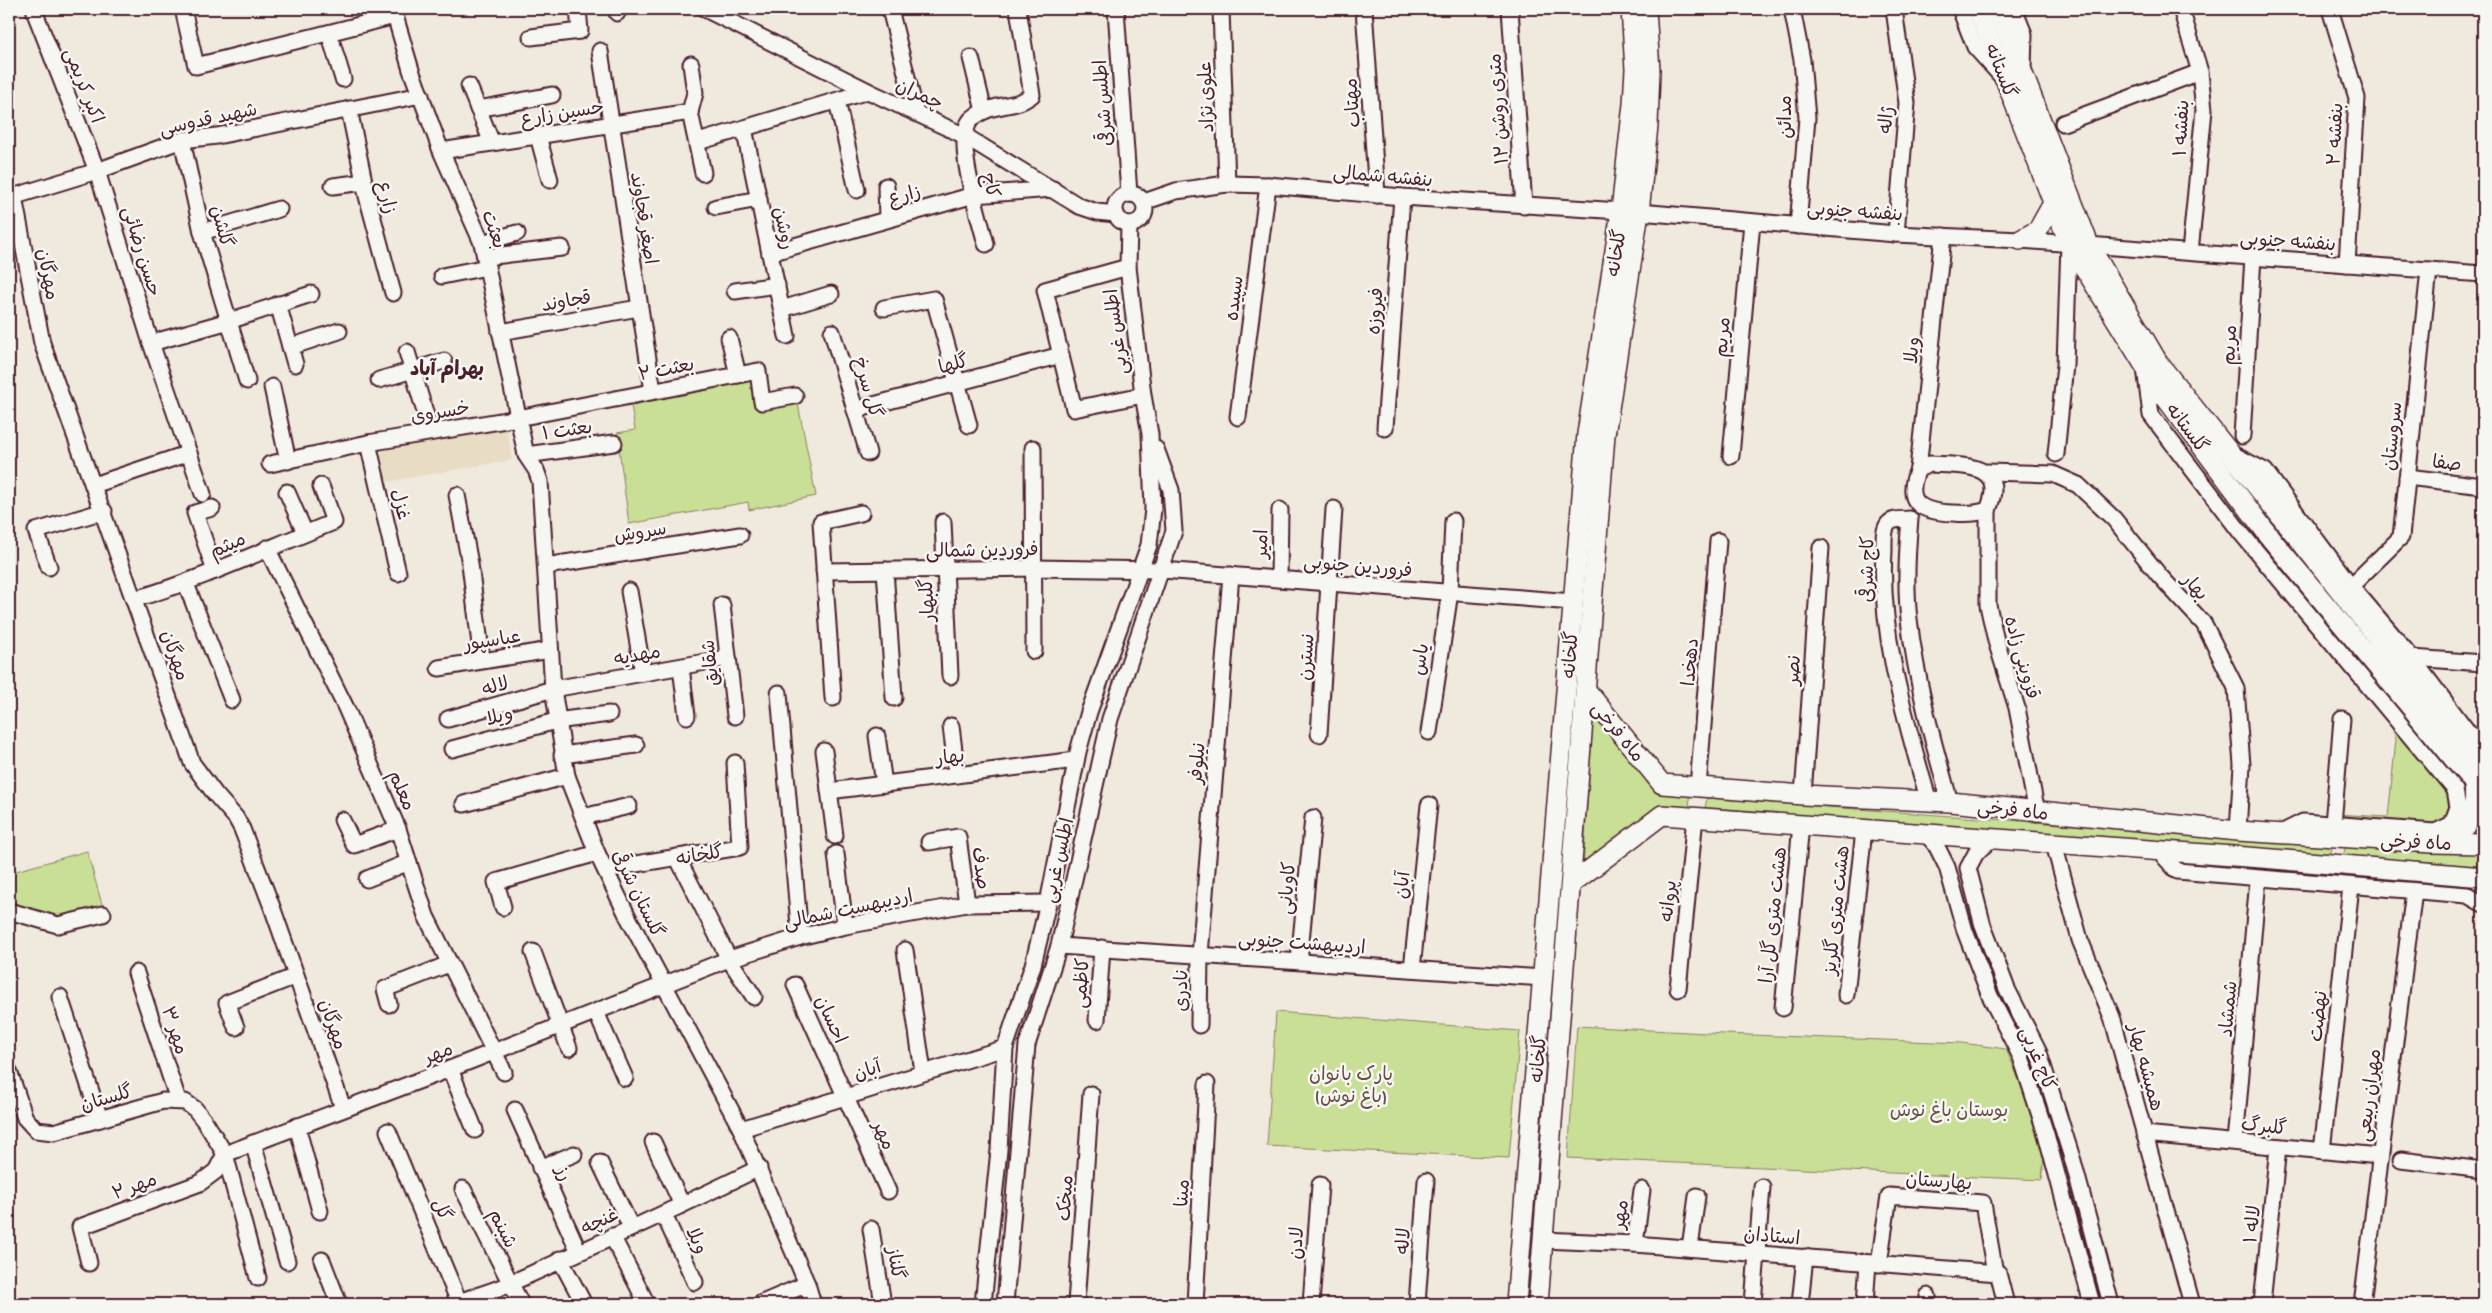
<svg xmlns="http://www.w3.org/2000/svg" width="2492" height="1313" font-family="'Gochi Hand','Playpen Sans Arabic',sans-serif">
  <style>
    .built { fill: #e9dcc5 }
    .green { fill: #c8df95; stroke: #897f60 }
    .lines { fill: none; stroke-linecap: round; stroke-linejoin: round }
    .minor-casing { stroke: #4a1f2b; stroke-width: 19 }
    .major-casing { stroke: #4a1f2b; stroke-width: 22 }
    .minor { stroke: #f6f6f2; stroke-width: 15 }
    .major { stroke: #f6f6f2; stroke-width: 19 }
    .labels { text-anchor: middle; stroke-width: 5; stroke-linejoin: round; paint-order: stroke }
    .street-label { font-size: 19px; fill: #4a1f2b; stroke: #f6f6f2 }
    .park-label { font-size: 19px; fill: #6a4f46; stroke: #f6f6f2 }
    .neighbourhood-label { font-size: 20px; font-weight: bold; fill: #4a1f2b; stroke: #f6f6f2 }
  </style>
  <rect width="100%" height="100%" fill="#f0eade"/>
  <filter id="ink" filterUnits="userSpaceOnUse"><feTurbulence type="fractalNoise" baseFrequency=".02" numOctaves="2"/><feDisplacementMap in="SourceGraphic" scale="10" xChannelSelector="R" yChannelSelector="G"/><feConvolveMatrix kernelMatrix="1 2 1 2 8 2 1 2 1" color-interpolation-filters="sRGB"/></filter>
  <g filter="url(#ink)">
    <path class="built" d="M506,423L512,460L386,482L379,445Z"/>
    <g class="green">
      <path d="M751,380L758,411L798,404L816,496L749,510L748,502L629,524L617,433L635,430L631,405Z"/>
      <path d="M2378,688C2394,706 2461,772 2463,792C2465,808 2459,817 2449,829L2335,828L2334,814L2388,817L2396,739Z"/>
      <path d="M1593,713L1663,794L1689,795L1690,811L1583,867Z"/>
      <path d="M1707,798L2332,844L2331,855L1705,808Z"/>
      <path d="M2483,804V839L2462,837Z"/>
      <path d="M2346,844L2483,852V868L2434,862L2343,857Z"/>
      <path d="M87,851L103,908L60,917L9,904V873Z"/>
      <path d="M1276,1012L1520,1031L1509,1158L1267,1146Z"/>
      <path d="M1577,1026L1724,1034L1962,1043L2006,1049L2045,1140L2042,1180L1568,1158Z"/>
    </g>
    <g class="lines">
      <defs>
        <g id="minor">
          <path d="M183,9L196,66L395,16"/>
          <path d="M393,9L411,70L441,151L482,243L526,455L536,470L540,481L553,689L567,776L597,853L628,917L741,1129L807,1284L813,1304"/>
          <path d="M705,9L868,91L965,136L1079,206L1097,212L1116,214"/>
          <path d="M890,9L916,113"/>
          <path d="M1116,9L1129,194"/>
          <path d="M1221,9L1227,184"/>
          <path d="M1364,9L1377,195"/>
          <path d="M1510,9L1524,206"/>
          <path d="M1792,9L1802,60L1807,118L1798,226"/>
          <path d="M1894,9L1907,103L1896,234"/>
          <path d="M1960,9L1975,47L2002,77"/>
          <path d="M2014,9L2024,34L2023,69"/>
          <path d="M2181,9L2200,72L2204,110L2190,252"/>
          <path d="M2330,9L2357,98L2347,264"/>
          <path d="M35,13L97,171L151,343L203,494"/>
          <path d="M617,13L619,9"/>
          <path d="M329,33L343,79"/>
          <path d="M531,37L580,31L578,9"/>
          <path d="M600,51L653,391"/>
          <path d="M971,58L984,111"/>
          <path d="M691,64L695,93L690,112L703,173"/>
          <path d="M469,86L492,143"/>
          <path d="M837,101L857,190"/>
          <path d="M349,109L367,196L393,293"/>
          <path d="M478,109L552,95"/>
          <path d="M2063,123L2200,72"/>
          <path d="M744,128L787,336"/>
          <path d="M538,136L550,180"/>
          <path d="M182,140L202,232L247,381"/>
          <path d="M698,142L868,91"/>
          <path d="M441,151L690,112"/>
          <path d="M333,186L364,182"/>
          <path d="M886,186L887,219"/>
          <circle cx="1130" cy="209" r="15"/>
          <path d="M14,197L42,343L192,763L215,794L236,818L242,829L272,907L343,1108"/>
          <path d="M9,198L97,171L182,140L217,136L421,95"/>
          <path d="M1144,202L1176,191L1227,184L1268,185L1402,197L1621,211"/>
          <path d="M716,207L759,199"/>
          <path d="M1639,212L1896,234L2020,240L2483,274"/>
          <path d="M202,232L279,209"/>
          <path d="M482,243L517,233"/>
          <path d="M986,244C980,219 954,141 970,121C972,117 979,114 982,112C999,103 1016,108 1032,95L1018,9"/>
          <path d="M770,253L974,195L1053,189"/>
          <path d="M485,257L562,248"/>
          <path d="M1128,267L1045,290L1074,409L1143,395"/>
          <path d="M442,276L487,267"/>
          <path d="M735,291L777,285"/>
          <path d="M278,304L295,364"/>
          <path d="M884,308L934,299L969,425"/>
          <path d="M782,309L831,294"/>
          <path d="M500,332L639,308"/>
          <path d="M832,332L868,453"/>
          <path d="M729,338L738,375"/>
          <path d="M151,343L229,321L311,294"/>
          <path d="M290,347L339,331"/>
          <path d="M407,352L431,432"/>
          <path d="M2145,368L2151,415L2241,533L2455,790L2458,807L2452,824L2435,832L2303,822L2281,833"/>
          <path d="M379,380L444,361"/>
          <path d="M272,387L288,461"/>
          <path d="M855,410L1061,355"/>
          <path d="M1238,417L1268,185"/>
          <path d="M1385,428L1402,197"/>
          <path d="M2242,436L2253,257"/>
          <path d="M368,443L398,573"/>
          <path d="M1033,448L1034,651"/>
          <path d="M2056,454L2065,365L2069,243"/>
          <path d="M2232,454L2265,471L2351,586L2412,658L2483,752"/>
          <path d="M526,455L614,443"/>
          <path d="M1731,456L1752,222"/>
          <path d="M270,464L368,443L518,418L758,371L762,402L795,396"/>
          <path d="M1930,464C1963,466 2008,462 1988,510C1977,514 1965,514 1953,513C1922,512 1903,504 1918,469Z"/>
          <path d="M1918,469L1943,236"/>
          <path d="M1987,472L2053,474L2078,485L2114,519L2159,575L2204,624L2236,688L2242,765L2238,831"/>
          <path d="M2407,477L2483,486"/>
          <path d="M94,485L189,453"/>
          <path d="M287,492L305,533"/>
          <path d="M457,495L470,564L482,660"/>
          <path d="M212,508L195,513L215,571"/>
          <path d="M1988,510V605L1996,641L2017,708L2037,813"/>
          <path d="M943,522L950,676"/>
          <path d="M267,548L346,708L398,829L426,916L504,1072"/>
          <path d="M546,566L740,535"/>
          <path d="M49,567L36,531L104,511"/>
          <path d="M885,570L894,698"/>
          <path d="M824,571L1034,568L1162,570L1573,602"/>
          <path d="M1279,579L1280,510"/>
          <path d="M186,584L232,700"/>
          <path d="M2351,586L2401,537L2429,270"/>
          <path d="M629,591L643,673"/>
          <path d="M135,599C203,579 268,548 334,522L321,486"/>
          <path d="M722,605L735,716"/>
          <path d="M2412,658L2483,663"/>
          <path d="M681,667L687,716"/>
          <path d="M439,668L550,650"/>
          <path d="M779,693L800,937"/>
          <path d="M833,698L821,522L861,513"/>
          <path d="M448,719L553,689L728,658"/>
          <path d="M951,726L957,775"/>
          <path d="M1429,732L1450,592L1453,521"/>
          <path d="M1319,734L1334,509"/>
          <path d="M877,736L884,784"/>
          <path d="M452,749L556,721L609,714"/>
          <path d="M824,751L835,836"/>
          <path d="M562,755L636,745"/>
          <path d="M1698,787L1718,541"/>
          <path d="M829,791L1076,760"/>
          <path d="M1803,795L1821,548"/>
          <path d="M1929,802C1906,720 1879,636 1884,550C1884,542 1883,531 1888,524C1893,518 1903,520 1910,519C1907,552 1905,586 1909,619C1916,681 1933,742 1950,802"/>
          <path d="M464,804L567,776"/>
          <path d="M583,817L629,806"/>
          <path d="M342,820L354,845L398,829"/>
          <path d="M2333,824L2342,719"/>
          <path d="M1927,835L1936,845L1947,867L1965,931L1990,996L2021,1057L2046,1134L2092,1304"/>
          <path d="M1990,840L1976,853L1968,868L1983,926L2007,989L2038,1050L2073,1161L2111,1304"/>
          <path d="M929,842L958,837L967,904"/>
          <path d="M2054,844L2080,940L2112,1017L2192,1304"/>
          <path d="M2159,851L2177,871L2467,895L2483,904"/>
          <path d="M836,854L845,926"/>
          <path d="M677,857L729,959L754,997"/>
          <path d="M605,869L740,847L735,763"/>
          <path d="M367,879L409,862"/>
          <path d="M503,907L496,882L597,853"/>
          <path d="M9,911L58,925L103,914"/>
          <path d="M1059,946L1543,978"/>
          <path d="M905,950L923,1072"/>
          <path d="M533,952L569,1048"/>
          <path d="M1299,961L1313,818"/>
          <path d="M1412,969L1429,805"/>
          <path d="M136,973L178,1100"/>
          <path d="M795,985L888,1191"/>
          <path d="M1678,989L1695,817"/>
          <path d="M1846,995L1864,830"/>
          <path d="M60,997L100,1119"/>
          <path d="M389,1004L385,989L449,964"/>
          <path d="M1783,1008L1801,825"/>
          <path d="M596,1012L625,1078"/>
          <path d="M1097,1020L1102,948"/>
          <path d="M1199,1025L1200,955L1231,575"/>
          <path d="M236,1027L227,1003L296,976"/>
          <path d="M450,1069L475,1130"/>
          <path d="M9,1071L25,1118L36,1130L54,1132L163,1101L185,1102L195,1109L206,1123L225,1154L258,1278"/>
          <path d="M515,1110L579,1252"/>
          <path d="M297,1126L320,1211"/>
          <path d="M741,1129L1005,1048"/>
          <path d="M388,1131L459,1302"/>
          <path d="M2144,1134L2380,1156"/>
          <path d="M653,1142L682,1205"/>
          <path d="M2235,1142L2258,879"/>
          <path d="M253,1143L287,1261"/>
          <path d="M2322,1151L2351,886"/>
          <path d="M225,1154L450,1069L729,959L800,937L845,926L967,904L1048,903"/>
          <path d="M2401,1160L2483,1170"/>
          <path d="M600,1163L631,1227"/>
          <path d="M540,1168L574,1154"/>
          <path d="M463,1189L521,1304"/>
          <path d="M664,1215L695,1282"/>
          <path d="M871,1229L883,1304"/>
          <path d="M612,1236L647,1304"/>
          <path d="M1543,1240L1635,1244L1998,1273L2006,1304"/>
          <path d="M1635,1244L1642,1190"/>
          <path d="M1690,1248L1697,1196"/>
          <path d="M560,1259L584,1304"/>
          <path d="M322,1260L339,1304"/>
          <path d="M89,1263L80,1227L200,1183L216,1171L225,1154"/>
          <path d="M1879,1264L1889,1196L1983,1203L1995,1273"/>
          <path d="M454,1304C473,1296 493,1292 511,1283C594,1246 677,1208 759,1168"/>
          <path d="M760,1304L807,1284"/>
          <path d="M983,1304L999,1150L1005,1048L1033,965L1048,903L1078,752L1089,712L1149,545L1153,509L1150,434L1143,395L1128,267L1129,224"/>
          <path d="M1005,1304L1027,1045L1059,946L1110,719L1174,531L1171,490L1156,449"/>
          <path d="M1076,1304L1091,1094"/>
          <path d="M1195,1304L1207,1084"/>
          <path d="M1311,1304L1320,1185"/>
          <path d="M1417,1304L1426,1181"/>
          <path d="M1753,1304L1762,1187"/>
          <path d="M1800,1304L1805,1257"/>
          <path d="M1865,1304L1868,1263"/>
          <path d="M1928,1304V1296"/>
          <path d="M2262,1304L2278,1147"/>
          <path d="M2362,1304L2414,891"/>
        </g>
        <g id="major">
          <path d="M1978,9L2069,243L2159,389L2272,540L2483,794"/>
          <path d="M1998,9L2089,245L2159,364L2483,770"/>
          <path d="M2020,240L2038,230L2053,203"/>
          <path d="M1586,690L1662,784L1803,795L1950,802L2238,831L2432,843L2483,844"/>
          <path d="M2439,842C2469,835 2479,808 2473,780"/>
          <path d="M1571,884L1662,815L2261,858L2483,877"/>
          <path d="M1516,1304L1587,434L1621,211L1633,104L1635,69L1631,9"/>
          <path d="M1538,1304L1605,435L1639,212L1648,126L1650,70L1646,9"/>
        </g>
      </defs>
      <use href="#minor" class="minor-casing"/>
      <use href="#major" class="major-casing"/>
      <use href="#minor" class="minor"/>
      <use href="#major" class="major"/>
    </g>
  </g>
  <g class="labels">
    <g class="street-label">
      <text transform="translate(2002 70) rotate(69)" y="7">گلستانه</text>
      <text transform="translate(85 85) rotate(69)" y="7">اکبر کریمی</text>
      <text transform="translate(920 93) rotate(25)" y="7">چمران</text>
      <text transform="translate(1205 97) rotate(-92)" y="7">علوی نژاد</text>
      <text transform="translate(1102 103) rotate(-94)" y="7">اطلس شرقی</text>
      <text transform="translate(1351 103) rotate(-94)" y="7">مهتاب</text>
      <text transform="translate(1497 109) rotate(-94)" y="7">۱۲ متری روشن</text>
      <text transform="translate(562 112) rotate(-9)" y="7">حسین زارع</text>
      <text transform="translate(1784 117) rotate(-90)" y="7">مدائن</text>
      <text transform="translate(208 118) rotate(-12)" y="7">شهید قدوسی</text>
      <text transform="translate(1885 120) rotate(-86)" y="7">ژاله</text>
      <text transform="translate(2180 128) rotate(-87)" y="7">بنفشه ۱</text>
      <text transform="translate(2334 134) rotate(-87)" y="7">بنفشه ۲</text>
      <text transform="translate(1383 175) rotate(5)" y="7">بنفشه شمالی</text>
      <text transform="translate(992 185) rotate(76)" y="7">کاج</text>
      <text transform="translate(904 194) rotate(-15)" y="7">زارع</text>
      <text transform="translate(388 197) rotate(76)" y="7">زارع</text>
      <text transform="translate(1855 210) rotate(4)" y="7">بنفشه جنوبی</text>
      <text transform="translate(645 218) rotate(81)" y="7">اصغر قجاوند</text>
      <text transform="translate(223 226) rotate(75)" y="7">گلشن</text>
      <text transform="translate(785 228) rotate(78)" y="7">روشن</text>
      <text transform="translate(495 229) rotate(71)" y="7">بعثت</text>
      <text transform="translate(2288 240) rotate(4)" y="7">بنفشه جنوبی</text>
      <text transform="translate(143 251) rotate(73)" y="7">حسن رضائی</text>
      <text transform="translate(1615 253) rotate(-81)" y="7">گلخانه</text>
      <text transform="translate(49 274) rotate(79)" y="7">مهرگان</text>
      <text transform="translate(1233 298) rotate(-83)" y="7">سپیده</text>
      <text transform="translate(566 300) rotate(-10)" y="7">قجاوند</text>
      <text transform="translate(1374 311) rotate(-86)" y="7">فیروزه</text>
      <text transform="translate(1115 332) rotate(-97)" y="7">اطلس غربی</text>
      <text transform="translate(1721 337) rotate(-85)" y="7">مریم</text>
      <text transform="translate(2228 345) rotate(-87)" y="7">مریم</text>
      <text transform="translate(1911 350) rotate(-84)" y="7">ویلا</text>
      <text transform="translate(953 363) rotate(-15)" y="7">گلها</text>
      <text transform="translate(666 368) rotate(-11)" y="7">بعثت ۲</text>
      <text transform="translate(869 387) rotate(74)" y="7">گل سرخ</text>
      <text transform="translate(440 411) rotate(-10)" y="7">خسروی</text>
      <text transform="translate(2188 427) rotate(53)" y="7">گلستانه</text>
      <text transform="translate(567 429) rotate(-8)" y="7">بعثت ۱</text>
      <text transform="translate(2391 436) rotate(-84)" y="7">سروستان</text>
      <text transform="translate(2447 462) rotate(7)" y="7">صفا</text>
      <text transform="translate(402 504) rotate(77)" y="7">غزل</text>
      <text transform="translate(640 531) rotate(-9)" y="7">سروش</text>
      <text transform="translate(227 544) rotate(-24)" y="7">میثم</text>
      <text transform="translate(1260 544) rotate(-89)" y="7">امیر</text>
      <text transform="translate(982 549) rotate(-1)" y="7">فروردین شمالی</text>
      <text transform="translate(1358 565) rotate(5)" y="7">فروردین جنوبی</text>
      <text transform="translate(1866 569) rotate(-89)" y="7">کاج شرقی</text>
      <text transform="translate(2196 586) rotate(48)" y="7">بهار</text>
      <text transform="translate(926 600) rotate(-93)" y="7">گلبهار</text>
      <text transform="translate(492 639) rotate(-9)" y="7">عباسپور</text>
      <text transform="translate(637 654) rotate(-10)" y="7">مهدیه</text>
      <text transform="translate(176 655) rotate(71)" y="7">مهرگان</text>
      <text transform="translate(1569 655) rotate(-86)" y="7">گلخانه</text>
      <text transform="translate(1305 657) rotate(-86)" y="7">نسترن</text>
      <text transform="translate(2023 657) rotate(74)" y="7">قزوینی زاده</text>
      <text transform="translate(1419 659) rotate(-81)" y="7">یاس</text>
      <text transform="translate(1689 662) rotate(-85)" y="7">دهخدا</text>
      <text transform="translate(709 663) rotate(-96)" y="7">شقایق</text>
      <text transform="translate(1792 670) rotate(-86)" y="7">نصر</text>
      <text transform="translate(495 685) rotate(-16)" y="7">لاله</text>
      <text transform="translate(499 715) rotate(-15)" y="7">ویلا</text>
      <text transform="translate(1619 731) rotate(51)" y="7">ماه فرخی</text>
      <text transform="translate(950 756) rotate(-7)" y="7">بهار</text>
      <text transform="translate(1196 763) rotate(-85)" y="7">نیلوفر</text>
      <text transform="translate(403 790) rotate(67)" y="7">معلم</text>
      <text transform="translate(2013 809) rotate(6)" y="7">ماه فرخی</text>
      <text transform="translate(2416 841) rotate(3)" y="7">ماه فرخی</text>
      <text transform="translate(699 854) rotate(-9)" y="7">گلخانه</text>
      <text transform="translate(1057 860) rotate(-77)" y="7">اطلس غربی</text>
      <text transform="translate(982 868) rotate(83)" y="7">صدف</text>
      <text transform="translate(1401 885) rotate(-84)" y="7">آبان</text>
      <text transform="translate(1286 888) rotate(-85)" y="7">کاویانی</text>
      <text transform="translate(639 893) rotate(64)" y="7">گلستان شرقی</text>
      <text transform="translate(1667 901) rotate(-84)" y="7">پروانه</text>
      <text transform="translate(848 908) rotate(-12)" y="7">اردیبهست شمالی</text>
      <text transform="translate(1835 910) rotate(-84)" y="7">هشت متری گلریز</text>
      <text transform="translate(1772 915) rotate(-84)" y="7">هشت متری گل آرا</text>
      <text transform="translate(1302 942) rotate(4)" y="7">اردیبهشت جنوبی</text>
      <text transform="translate(1080 983) rotate(-86)" y="7">کاظمی</text>
      <text transform="translate(1180 990) rotate(-89)" y="7">نادری</text>
      <text transform="translate(2227 1009) rotate(-85)" y="7">شمشاد</text>
      <text transform="translate(2317 1016) rotate(-84)" y="7">نهضت</text>
      <text transform="translate(832 1019) rotate(65)" y="7">احسان</text>
      <text transform="translate(334 1024) rotate(71)" y="7">مهرگان</text>
      <text transform="translate(176 1030) rotate(72)" y="7">مهر ۳</text>
      <text transform="translate(438 1052) rotate(-21)" y="7">مهر</text>
      <text transform="translate(2039 1058) rotate(68)" y="7">کاج غربی</text>
      <text transform="translate(1537 1059) rotate(-85)" y="7">گلخانه</text>
      <text transform="translate(2147 1067) rotate(75)" y="7">همیشه بهار</text>
      <text transform="translate(867 1069) rotate(-18)" y="7">آبان</text>
      <text transform="translate(2368 1095) rotate(-83)" y="7">مهران ربیعی</text>
      <text transform="translate(106 1097) rotate(-16)" y="7">گلستان</text>
      <text transform="translate(2264 1125) rotate(6)" y="7">گلبرگ</text>
      <text transform="translate(885 1135) rotate(66)" y="7">مهر</text>
      <text transform="translate(565 1173) rotate(66)" y="7">رز</text>
      <text transform="translate(1939 1180) rotate(4)" y="7">بهارستان</text>
      <text transform="translate(134 1185) rotate(-20)" y="7">مهر ۲</text>
      <text transform="translate(1181 1193) rotate(-87)" y="7">مینا</text>
      <text transform="translate(1064 1198) rotate(-86)" y="7">میخک</text>
      <text transform="translate(443 1209) rotate(67)" y="7">گل</text>
      <text transform="translate(1619 1214) rotate(-82)" y="7">مهر</text>
      <text transform="translate(599 1220) rotate(-25)" y="7">غنچه</text>
      <text transform="translate(2251 1224) rotate(-84)" y="7">لاله ۱</text>
      <text transform="translate(504 1228) rotate(64)" y="7">شبنم</text>
      <text transform="translate(1772 1235) rotate(5)" y="7">استادان</text>
      <text transform="translate(698 1240) rotate(65)" y="7">ویلا</text>
      <text transform="translate(1402 1241) rotate(-86)" y="7">لاله</text>
      <text transform="translate(1295 1243) rotate(-86)" y="7">لادن</text>
      <text transform="translate(897 1263) rotate(81)" y="7">گلناز</text>
    </g>
    <g class="park-label">
      <text x="1351" y="1080">پارک بانوان<tspan x="1351" dy="22">(باغ نوش)</tspan></text>
      <text x="1949" y="1116">بوستان باغ نوش</text>
    </g>
    <g class="neighbourhood-label">
      <text x="447" y="375">بهرام آباد</text>
    </g>
  </g>
  <rect width="2492" height="1313" fill="none" stroke="#f6f6f2" stroke-width="30"/>
  <rect x="15" y="15" width="2462" height="1283" fill="none" stroke="#4a1f2b" stroke-width="2" filter="url(#ink)"/>
</svg>
